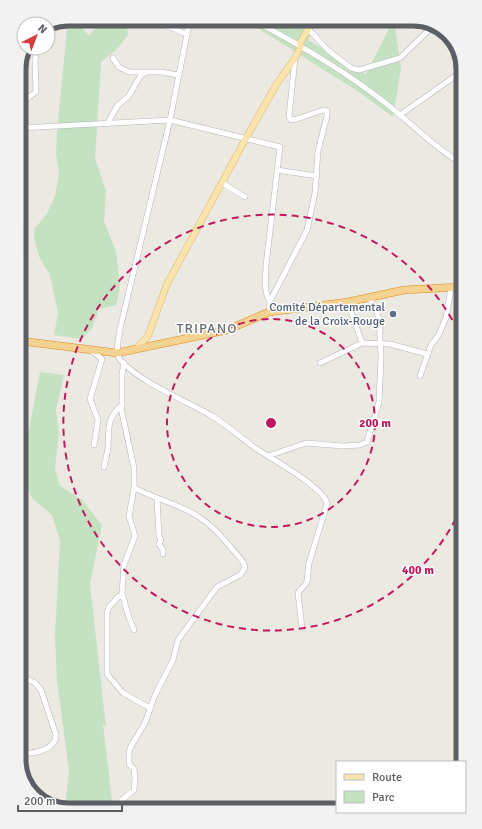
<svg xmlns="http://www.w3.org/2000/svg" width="482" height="829" font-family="Signika,sans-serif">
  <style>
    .green { fill: #c4e2c1 }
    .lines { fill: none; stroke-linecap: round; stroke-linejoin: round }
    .minor-casing { stroke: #b3b5b9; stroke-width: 6 }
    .major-casing { stroke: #e5b463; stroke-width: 7 }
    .highway-casing { stroke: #db8a13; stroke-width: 8 }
    .minor { stroke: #fff; stroke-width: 5 }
    .major { stroke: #f8e4ac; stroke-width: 6 }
    .highway { stroke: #f3d292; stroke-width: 7 }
    .ring { fill: none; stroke: #c2185b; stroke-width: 2; stroke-dasharray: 7 5 }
    .service-dot { fill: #5c6f8a; stroke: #fff; stroke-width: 1.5 }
    .labels { text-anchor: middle; stroke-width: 3; stroke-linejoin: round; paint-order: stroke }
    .service-label { font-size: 12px; fill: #4e5e75; stroke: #fff; text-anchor: end }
    .quarter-label { font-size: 14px; letter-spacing: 1px; fill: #6c7074; stroke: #fff }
    .rim { fill: none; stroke: #5b5e62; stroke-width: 5 }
    .centre { fill: #c2185b; stroke: #fff; stroke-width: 2 }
    .ring-label { font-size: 12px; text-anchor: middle; font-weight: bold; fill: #c2185b; stroke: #fff; stroke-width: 3; stroke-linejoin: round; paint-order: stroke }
  </style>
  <rect width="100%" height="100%" fill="#ece9e2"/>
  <g class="green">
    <path d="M69,19H75L88,35L106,20L112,23L117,19H126L128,35L116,50L101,62L95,159L106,191L104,221L116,252L120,287L116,305L99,309L92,328L82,339L54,335L58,313L50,275L40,259L34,239L35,228L47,214L55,196L59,174L56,154L57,131L67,29L58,24Z"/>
    <path d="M253,19H320L308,40L366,74L394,19H400L395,27L401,68L393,117L359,92L253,25Z"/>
    <path d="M40,372L64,375L56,410L59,432L55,468L60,486L82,500L102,525L90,584L106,727L103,724L113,809H65L69,771L57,681L55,636L60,541L52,515L32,498L22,477V466Z"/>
  </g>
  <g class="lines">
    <defs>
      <g id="minor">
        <path d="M133,19L136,22C153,22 171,26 186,34"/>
        <path d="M190,19L170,120L120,329C119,337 115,351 119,358C132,378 190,403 212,416C227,425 240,437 254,447C268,457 326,488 327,504L309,563L307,582L298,593L302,628"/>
        <path d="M251,19C297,43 342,69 383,101C409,121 431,145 459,162"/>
        <path d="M308,29L329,51L351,68L359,70L400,58L434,25"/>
        <path d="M113,58L119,67L129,72H161L178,75"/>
        <path d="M19,104L36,92L35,59L38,48"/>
        <path d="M400,115L458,74"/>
        <path d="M107,124L118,105L128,97L141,75L145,73"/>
        <path d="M20,128L170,120L280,147L266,265C266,276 263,292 270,301"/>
        <path d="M277,170L317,176"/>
        <path d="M222,183L245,197"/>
        <path d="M348,302L362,343"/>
        <path d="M269,312L270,301L307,230L315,193L318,151L327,116V111L323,110L297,119L291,120L289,117L295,58"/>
        <path d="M89,349L102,359L90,399L98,420L94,445"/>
        <path d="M320,363L362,343L390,344L427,354"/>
        <path d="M420,376L431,345L438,336L446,318L451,287"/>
        <path d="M122,405L121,408L134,468V488L129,516L135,536L124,565L122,593L128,615L134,630"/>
        <path d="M268,456L306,443L342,446L360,445L367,442L379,402L381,356L379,319L375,307L369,298"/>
        <path d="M104,467C105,461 107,455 108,448C109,430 106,418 122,405V374L124,363"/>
        <path d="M134,488L157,498L159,536L161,540L159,544L163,550V554"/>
        <path d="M122,597L119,596L109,607L107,613V674L123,693L150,708"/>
        <path d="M23,677L35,683L41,690L56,735C56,749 35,754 24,753"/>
        <path d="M117,804L134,790L135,778L134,769L129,764V754L130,748L145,723L155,695L173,660L178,640L217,587L240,575L245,568C244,560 238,556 233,550C208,519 194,511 157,498"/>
      </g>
      <path id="major" d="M137,348L148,336L167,284L245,140L276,85L295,58L301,46L300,43L314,19"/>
      <path id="highway" d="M21,341L117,353L227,330L269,312L348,302L404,290L460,287"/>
    </defs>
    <use href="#minor" class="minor-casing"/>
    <use href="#major" class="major-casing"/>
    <use href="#highway" class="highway-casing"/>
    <use href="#minor" class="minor"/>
    <use href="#major" class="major"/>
    <use href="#highway" class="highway"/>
  </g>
  <g class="ring">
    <circle cx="271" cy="423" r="104"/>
    <path d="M461 508A208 208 0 1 1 460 335"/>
  </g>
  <circle class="service-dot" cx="393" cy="314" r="4"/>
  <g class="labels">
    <g class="service-label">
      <text x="385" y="311">Comité Départemental<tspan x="385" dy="14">de la Croix-Rouge</tspan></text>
    </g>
    <g class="quarter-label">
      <text x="207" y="333">TRIPANO</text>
    </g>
  </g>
  <path d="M0 0H482V829H0ZM69 26H413A43 43 0 0 1 456 69V760A43 43 0 0 1 413 803H69A43 43 0 0 1 26 760V69A43 43 0 0 1 69 26Z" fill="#f2f2f2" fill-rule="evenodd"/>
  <path class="rim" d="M69 26H413A43 43 0 0 1 456 69V760A43 43 0 0 1 413 803H69A43 43 0 0 1 26 760V69A43 43 0 0 1 69 26Z"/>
  <circle cx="271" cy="423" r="6" class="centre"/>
  <g class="ring-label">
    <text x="375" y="427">200 m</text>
    <text x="418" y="574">400 m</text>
  </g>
  <rect x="336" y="761" width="130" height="52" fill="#ffffff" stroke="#bdbfc0"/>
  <rect x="344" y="774" width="20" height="6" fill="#f8e4ac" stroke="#bdbfc0"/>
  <text x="372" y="781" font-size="12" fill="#5b5e62">Route</text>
  <rect x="344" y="791" width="20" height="12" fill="#c4e2c1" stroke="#bdbfc0"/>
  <text x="372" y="801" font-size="12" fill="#5b5e62">Parc</text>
  <g transform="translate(36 36) rotate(42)"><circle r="19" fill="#ffffff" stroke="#bdbfc0"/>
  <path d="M0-3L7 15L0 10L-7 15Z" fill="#da3b3d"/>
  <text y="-6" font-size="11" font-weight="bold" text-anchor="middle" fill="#5b5e62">N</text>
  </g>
  <path d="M18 805v6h104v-6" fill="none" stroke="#5b5e62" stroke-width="2"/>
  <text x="24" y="805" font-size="12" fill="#5b5e62" stroke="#ffffff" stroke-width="3" paint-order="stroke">200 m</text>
</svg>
